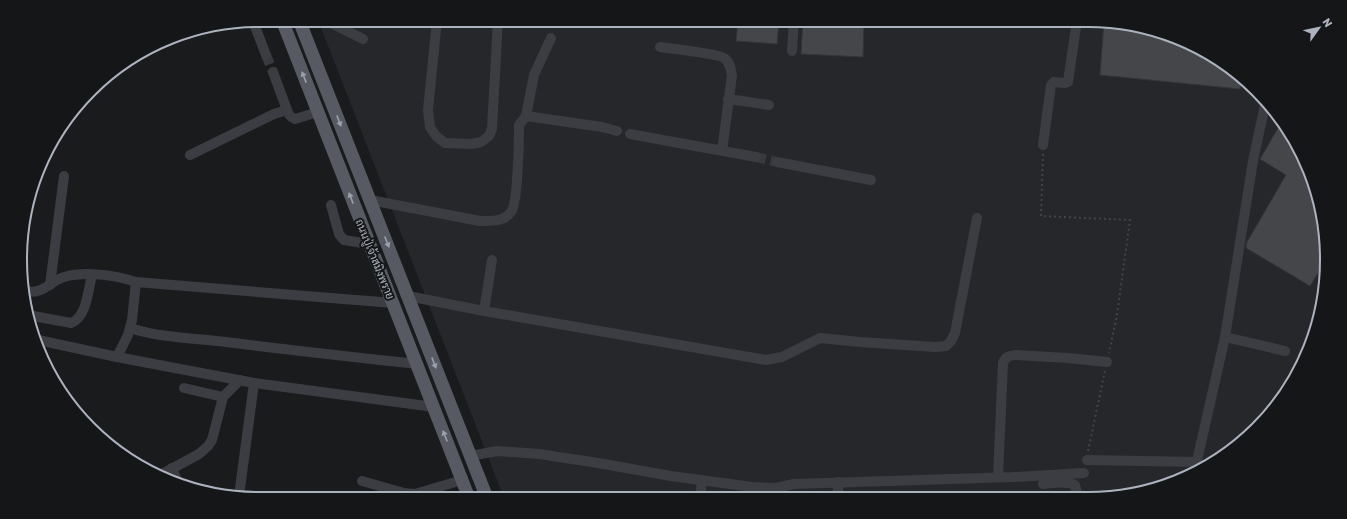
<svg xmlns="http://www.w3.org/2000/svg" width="1347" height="519" font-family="Rubik,Sarabun,sans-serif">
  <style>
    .built { fill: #26272a }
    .building { fill: #44464a; stroke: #343539 }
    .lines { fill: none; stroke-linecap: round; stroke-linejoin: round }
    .minor-tunnel { stroke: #37393d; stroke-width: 10; stroke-dasharray: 10 5; stroke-linecap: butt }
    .path { stroke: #41444a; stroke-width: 2; stroke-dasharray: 2 3; stroke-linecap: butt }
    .minor { stroke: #3b3d43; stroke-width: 10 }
    .major { stroke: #575a62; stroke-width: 13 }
    .oneway { fill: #9ba1ac }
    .labels { text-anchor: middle; stroke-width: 4; stroke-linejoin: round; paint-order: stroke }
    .street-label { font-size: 11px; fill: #acb3be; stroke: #151618 }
    .rim { fill: none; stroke: #acb3be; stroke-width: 2 }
  </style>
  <rect width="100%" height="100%" fill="#1a1b1d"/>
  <path class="built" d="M318,20H1087L1150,28L1233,70L1295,140L1325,228L1319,322L1287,392L1246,439L1193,474L1119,497L504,498Z"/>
  <g class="building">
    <path d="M738,20H779L777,44L736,41Z"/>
    <path d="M803,20H864L863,57L801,54Z"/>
    <path d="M1104,22L1150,28L1233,70L1241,78L1240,89L1100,75Z"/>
    <path d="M1281,123L1295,140L1325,228L1323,265L1310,286L1246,248L1247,242L1286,175L1260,159Z"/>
  </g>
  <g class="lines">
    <g class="minor-tunnel">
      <path d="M266,55L273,72"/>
      <path d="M756,157L777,162"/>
    </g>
    <g class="path">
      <path d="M1043,154L1041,216L1130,220L1117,315L1109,353"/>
      <path d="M1088,451L1105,371"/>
    </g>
    <g class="minor">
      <path d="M325,20L363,39"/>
      <path d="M437,20L428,110L430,127L436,136L445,143L472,144L481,142L489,136L492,129L498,20"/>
      <path d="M253,21L266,55"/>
      <path d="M660,47C672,49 716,53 724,58C730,62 731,69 732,75L722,151"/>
      <path d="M792,51L794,20"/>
      <path d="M728,99L769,105"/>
      <path d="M287,110C289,115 290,117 295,119L318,112"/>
      <path d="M526,116L534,75L551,38"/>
      <path d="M630,134L756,157"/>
      <path d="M1043,145L1051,85L1054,82L1065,83L1068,82L1077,20"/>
      <path d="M190,155L274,114L287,110L273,72"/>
      <path d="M777,162L871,180"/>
      <path d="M370,200L480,221C491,221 504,222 511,212C518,204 519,139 519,125L526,116L602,127L617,131"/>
      <path d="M331,205L339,234L344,240L369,244"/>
      <path d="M50,285L64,176"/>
      <path d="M24,291C44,295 48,282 64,277C85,271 115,275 136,282"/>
      <path d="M408,296L484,311L766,360L782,357L820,338L860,342L935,347L946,346L951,341L955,333L977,218"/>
      <path d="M484,311L492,260"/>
      <path d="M28,315L71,323C87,317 88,290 92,275"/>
      <path d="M130,328C161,338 193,338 226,342C289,350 353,357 416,364"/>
      <path d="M1225,337L1285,351"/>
      <path d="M38,340L117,357L254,383L434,407"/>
      <path d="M117,357L128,335L132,320L136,282L393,303"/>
      <path d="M184,388L223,397"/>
      <path d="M470,456L497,451L539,454L598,463L671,476L752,487L776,488L794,484L1014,477L1084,473"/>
      <path d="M1087,460L1197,462"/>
      <path d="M172,468L177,481"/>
      <path d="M162,474L199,454L208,446L212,440L223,397L240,380"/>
      <path d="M1194,474L1225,337L1253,161L1265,105"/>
      <path d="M998,477L1003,363C1006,356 1009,356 1016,355L1068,358L1107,362"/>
      <path d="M362,481L404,493L415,494L462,480"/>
      <path d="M838,482V498"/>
      <path d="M1043,484C1053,483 1066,480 1075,485L1078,497"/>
      <path d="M239,496L254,383"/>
      <path d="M700,498L702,480"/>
    </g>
    <g class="major">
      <path d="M282,20L469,498"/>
      <path d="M299,20L487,498"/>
    </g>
  </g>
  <defs><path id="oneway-solid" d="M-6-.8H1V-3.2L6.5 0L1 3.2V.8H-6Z"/></defs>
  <g class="oneway">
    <use href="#oneway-solid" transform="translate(304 77) rotate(-111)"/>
    <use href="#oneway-solid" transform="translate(339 121) rotate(69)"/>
    <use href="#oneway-solid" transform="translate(351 198) rotate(-111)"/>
    <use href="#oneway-solid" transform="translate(387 242) rotate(68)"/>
    <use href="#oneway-solid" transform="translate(434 363) rotate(69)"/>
    <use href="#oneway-solid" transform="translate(445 436) rotate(-112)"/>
  </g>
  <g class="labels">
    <g class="street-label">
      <text transform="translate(375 259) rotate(68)" y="4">ถนนปู่เจ้าสมิงพราย</text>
    </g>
  </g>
  <path d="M0 0H1347V519H0ZM259 27H1088A232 232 0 0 1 1320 259V260A232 232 0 0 1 1088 492H259A232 232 0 0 1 27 260V259A232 232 0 0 1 259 27Z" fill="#151618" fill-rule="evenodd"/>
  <path class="rim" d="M259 27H1088A232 232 0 0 1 1320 259V260A232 232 0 0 1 1088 492H259A232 232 0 0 1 27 260V259A232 232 0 0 1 259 27Z"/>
  <g transform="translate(1319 28) rotate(57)" stroke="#151618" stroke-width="3" paint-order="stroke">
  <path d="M0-3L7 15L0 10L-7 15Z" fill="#acb3be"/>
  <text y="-6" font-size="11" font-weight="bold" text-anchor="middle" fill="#acb3be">N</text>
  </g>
</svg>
